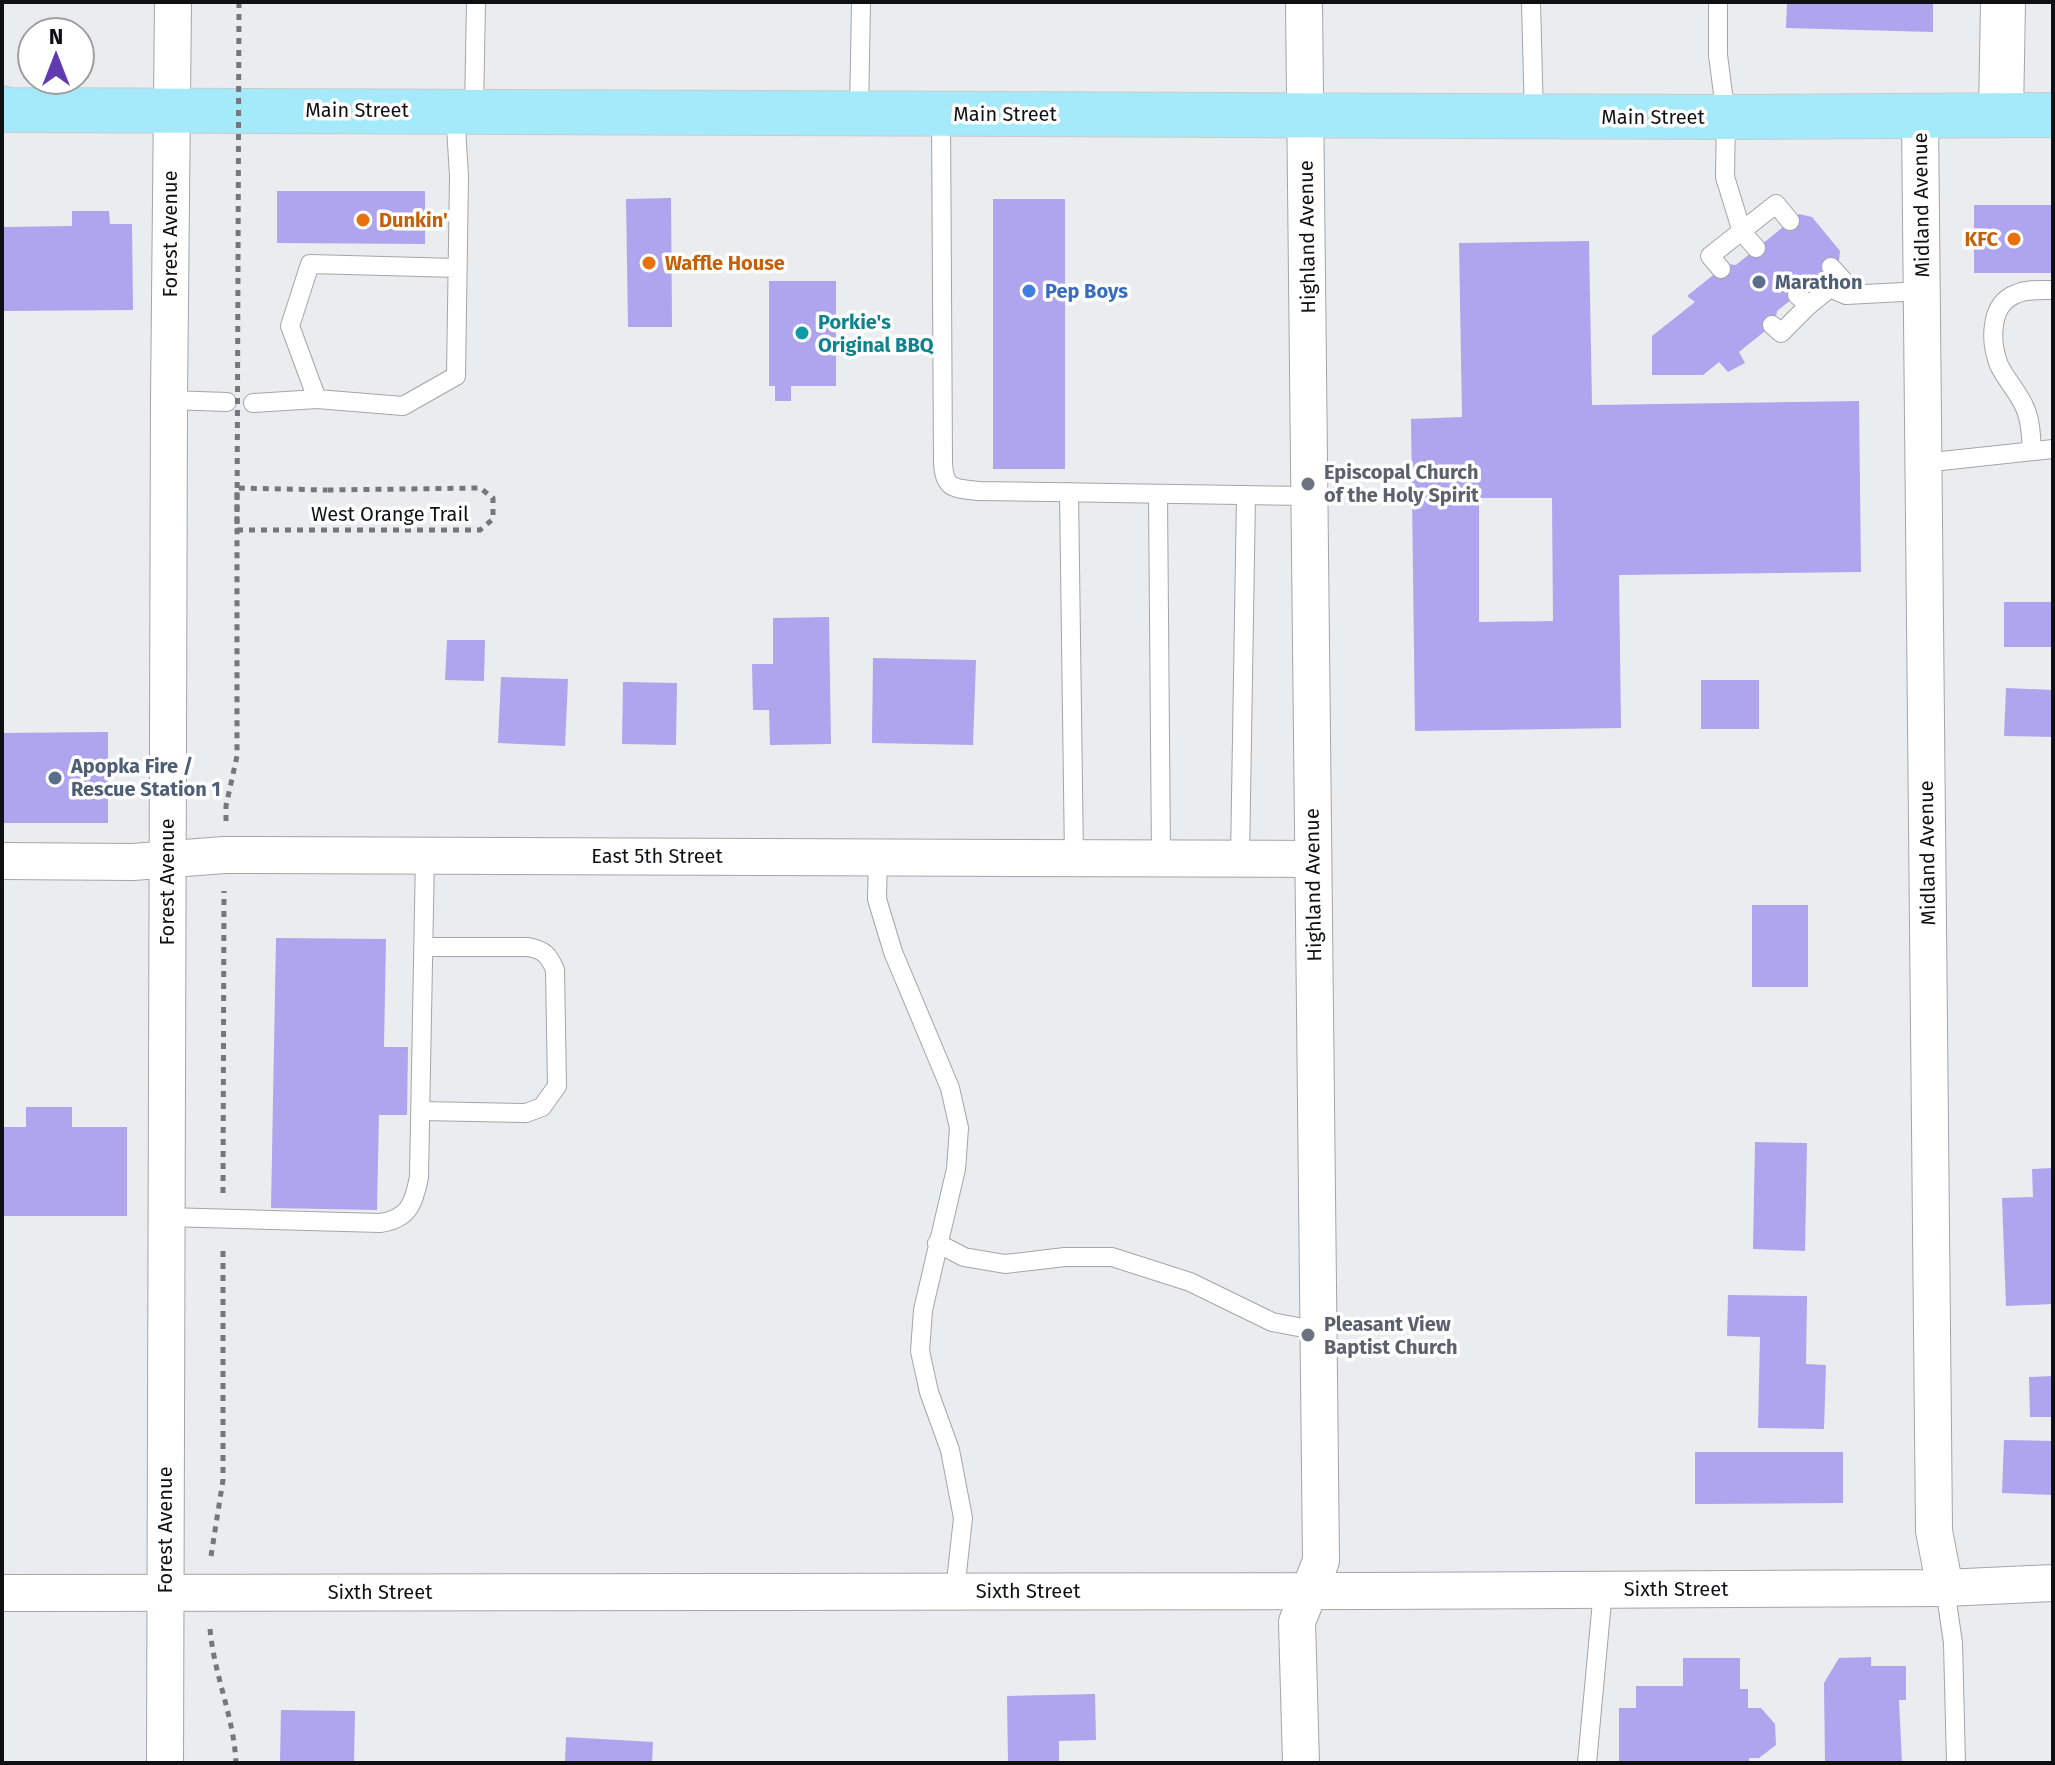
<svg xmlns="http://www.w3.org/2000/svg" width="2055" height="1765" font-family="'Fira Sans',sans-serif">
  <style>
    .building { fill: #afa4ee; fill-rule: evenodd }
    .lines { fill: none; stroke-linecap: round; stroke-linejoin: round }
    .lane-casing { stroke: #a3a5a8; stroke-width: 20 }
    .street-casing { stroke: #a3a5a8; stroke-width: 38 }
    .secondary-casing { stroke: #a3a5a8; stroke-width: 46 }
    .primary-casing { stroke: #cacacb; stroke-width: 46 }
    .path { stroke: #757778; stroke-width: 5; stroke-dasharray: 6 6; stroke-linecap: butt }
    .lane { stroke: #fff; stroke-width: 18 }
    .street { stroke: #fff; stroke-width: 36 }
    .secondary { stroke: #fff; stroke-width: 44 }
    .primary { stroke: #a4eafa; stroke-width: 44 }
    .path-bridge { stroke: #757778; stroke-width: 5; stroke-dasharray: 6 6; stroke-linecap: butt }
    .food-dot { fill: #e8710a; stroke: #fff; stroke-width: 3 }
    .service-dot { fill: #5c6f8a; stroke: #fff; stroke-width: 3 }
    .shop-dot { fill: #3f7fe0; stroke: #fff; stroke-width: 3 }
    .culture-dot { fill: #0f9aa8; stroke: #fff; stroke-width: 3 }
    .worship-dot { fill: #6b7280; stroke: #fff; stroke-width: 3 }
    .labels { text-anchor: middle; stroke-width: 7; stroke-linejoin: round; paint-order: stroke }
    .street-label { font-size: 20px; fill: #0f1011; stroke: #fff }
    .food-label { font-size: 20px; font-weight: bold; fill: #c56008; stroke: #fff; text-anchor: start }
    .service-label { font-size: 20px; font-weight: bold; fill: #4e5e75; stroke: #fff; text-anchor: start }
    .shop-label { font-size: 20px; font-weight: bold; fill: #366cbe; stroke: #fff; text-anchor: start }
    .culture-label { font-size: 20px; font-weight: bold; fill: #0d838f; stroke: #fff; text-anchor: start }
    .worship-label { font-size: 20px; font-weight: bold; fill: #5b616d; stroke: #fff; text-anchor: start }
  </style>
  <rect width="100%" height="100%" fill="#eaedef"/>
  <g class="building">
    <path d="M1787,2H1933V32L1786,28Z"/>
    <path d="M277,191H425V244L277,243Z"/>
    <path d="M671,198L672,327H628L626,199Z"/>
    <rect x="993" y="199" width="72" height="270"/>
    <rect x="1974" y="205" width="79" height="68"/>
    <path d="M72,211H109L110,224H132L133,310L2,311V227L72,226Z"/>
    <path d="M1799,214L1812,217L1840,251L1839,261L1777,311L1775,323L1739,352L1745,363L1728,372L1719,362L1703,375H1652V336L1695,302L1687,296L1727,264L1736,265Z"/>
    <path d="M1589,241L1592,405L1859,401L1861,572L1619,575L1621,728L1415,731L1411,419L1462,417L1459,243ZM1479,498H1552L1553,621L1479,622Z"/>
    <path d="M769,281H836V386H791V401H775V386H769Z"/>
    <rect x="2004" y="602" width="49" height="45"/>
    <path d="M829,617L831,744L770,745L769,710H753L752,664H773V618Z"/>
    <path d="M447,640H485L484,681L445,680Z"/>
    <path d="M873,658L976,660L973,745L872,743Z"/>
    <path d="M501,677L568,679L565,746L498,743Z"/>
    <rect x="1701" y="680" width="58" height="49"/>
    <path d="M623,682L677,683L676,745L622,744Z"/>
    <path d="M2006,688L2053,690V737L2004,736Z"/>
    <path d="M108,732V823H2V733Z"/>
    <rect x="1752" y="905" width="56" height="82"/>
    <path d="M276,938L386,939L384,1047H408L407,1115H379L377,1210L271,1208Z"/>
    <path d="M26,1107H72V1127H127V1216H2V1127H26Z"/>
    <path d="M1755,1142L1807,1143L1805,1251L1753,1249Z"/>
    <path d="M2053,1168V1304L2006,1306L2002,1198L2033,1197L2032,1169Z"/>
    <path d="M1728,1295L1807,1296L1806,1364L1826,1365L1824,1429L1758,1428L1760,1337L1727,1336Z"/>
    <path d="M2053,1376V1417H2030L2029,1377Z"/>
    <path d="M2004,1440L2053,1441V1495L2002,1493Z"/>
    <path d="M1695,1452H1843V1503L1695,1504Z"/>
    <path d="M1871,1657V1666H1906V1700H1899L1902,1763H1825L1824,1683L1839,1658Z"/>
    <path d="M1683,1658H1740V1689H1748V1708H1761L1775,1724L1776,1745L1759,1758H1749V1763L1619,1762V1708H1636V1686H1683Z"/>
    <path d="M1095,1694L1096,1740L1059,1741V1763H1008L1007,1696Z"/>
    <path d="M281,1710L355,1711L354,1763H280Z"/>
    <path d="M566,1737L653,1742L652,1763H565Z"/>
  </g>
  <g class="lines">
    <defs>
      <g id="lane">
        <path d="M1531,2L1534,117"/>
        <path d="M1718,2V55L1726,117L1725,177L1742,232L1756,248"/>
        <path d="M455,111L459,176L456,376L403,406L317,399L290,326L310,264L457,268"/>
        <path d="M474,111L476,2"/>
        <path d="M859,113L861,2"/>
        <path d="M941,114L943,462C944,490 954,488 979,491L1310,496"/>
        <path d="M1721,269L1710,256L1776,204L1790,221"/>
        <path d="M1830,288L1842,279L1831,267"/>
        <path d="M1797,295L1809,305L1830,288L1846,295L1922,291"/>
        <path d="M1772,325L1781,333L1809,305"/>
        <path d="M169,400L227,402"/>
        <path d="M253,403L317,399"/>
        <path d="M2032,451C2031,437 2031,421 2025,408C2019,393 2006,380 1999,365C1990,342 1989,304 2016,294C2027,289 2041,290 2053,290"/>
        <path d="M1923,463L2053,449"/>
        <path d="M1069,492L1074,859"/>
        <path d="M1158,494L1161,859"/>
        <path d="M878,857L877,899L893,952L950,1088L959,1128L956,1169L923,1310L920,1351L929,1392L950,1450L963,1518L955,1591"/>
        <path d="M1240,859L1246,495"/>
        <path d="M421,1111L526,1113L542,1107L557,1086L555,970C549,955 544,950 528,947H424"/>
        <path d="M166,1217L380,1223C409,1219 414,1203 419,1177L425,855"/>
        <path d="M937,1243L964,1257L1005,1264L1065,1257H1112L1190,1282L1272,1322L1319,1331"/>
        <path d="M1945,1588L1953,1643L1956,1763"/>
        <path d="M1587,1763L1603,1590"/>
      </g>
      <g id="street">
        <path d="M1920,117L1934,1531L1945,1588"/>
        <path d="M2,861L133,862L224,855L1313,859"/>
        <path d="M2,1593L1365,1591L1945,1588L2053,1583"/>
        <path d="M165,1763L169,400L173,2"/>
        <path d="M1301,1763L1297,1622L1321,1561L1304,2"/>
      </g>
      <path id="secondary" d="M2001,115L2003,2"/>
      <path id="primary" d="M2,108L8,110L1726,117L2053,115"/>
    </defs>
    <use href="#lane" class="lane-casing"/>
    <use href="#street" class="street-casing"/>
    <use href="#secondary" class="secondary-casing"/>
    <use href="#primary" class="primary-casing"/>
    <g class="path">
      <path d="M226,821V806L237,756V488L327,490"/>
      <path d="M223,1193L224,891"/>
      <path d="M211,1556L223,1480V1247"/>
      <path d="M210,1629C214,1675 234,1717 236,1763"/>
    </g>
    <use href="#lane" class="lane"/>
    <use href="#street" class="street"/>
    <use href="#secondary" class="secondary"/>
    <use href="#primary" class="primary"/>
    <path class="path-bridge" d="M239,2L237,530H480L493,519V498L480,488L327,490"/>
  </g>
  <g class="food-dot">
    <circle cx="363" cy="220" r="8"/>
    <circle cx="2014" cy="239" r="8"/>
    <circle cx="649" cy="263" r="8"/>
  </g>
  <g class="service-dot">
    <circle cx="1759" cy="282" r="8"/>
    <circle cx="55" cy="778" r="8"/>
  </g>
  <circle class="shop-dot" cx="1029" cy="291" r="8"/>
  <circle class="culture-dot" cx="802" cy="333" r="8"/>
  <g class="worship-dot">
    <circle cx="1308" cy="484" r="8"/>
    <circle cx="1308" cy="1335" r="8"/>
  </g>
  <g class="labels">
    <g class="street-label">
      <text x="357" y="117">Main Street</text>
      <text x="1005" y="121">Main Street</text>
      <text x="1653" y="124">Main Street</text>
      <text transform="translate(1921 205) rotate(-91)" y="7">Midland Avenue</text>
      <text transform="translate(170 234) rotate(-90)" y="7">Forest Avenue</text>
      <text transform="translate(1307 237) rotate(-91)" y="7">Highland Avenue</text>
      <text x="390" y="521">West Orange Trail</text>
      <text transform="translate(1927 853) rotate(-91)" y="7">Midland Avenue</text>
      <text x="657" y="863">East 5th Street</text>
      <text transform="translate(167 882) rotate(-90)" y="7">Forest Avenue</text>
      <text transform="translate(1313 885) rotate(-91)" y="7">Highland Avenue</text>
      <text transform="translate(165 1530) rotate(-90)" y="7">Forest Avenue</text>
      <text x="1676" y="1596">Sixth Street</text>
      <text x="1028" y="1598">Sixth Street</text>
      <text x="380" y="1599">Sixth Street</text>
    </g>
    <g class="food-label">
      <text x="379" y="227">Dunkin'</text>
      <text x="1998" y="246" text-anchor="end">KFC</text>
      <text x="665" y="270">Waffle House</text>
    </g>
    <g class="service-label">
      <text x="1775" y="289">Marathon</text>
      <text x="71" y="773">Apopka Fire /<tspan x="71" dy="23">Rescue Station 1</tspan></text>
    </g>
    <g class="shop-label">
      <text x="1045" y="298">Pep Boys</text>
    </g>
    <g class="culture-label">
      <text x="818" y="329">Porkie's<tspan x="818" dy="23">Original BBQ</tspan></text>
    </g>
    <g class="worship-label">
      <text x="1324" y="479">Episcopal Church<tspan x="1324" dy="23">of the Holy Spirit</tspan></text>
      <text x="1324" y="1331">Pleasant View<tspan x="1324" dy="23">Baptist Church</tspan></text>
    </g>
  </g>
  <rect width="2055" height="1765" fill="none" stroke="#0f1011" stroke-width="8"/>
  <g transform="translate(56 56)"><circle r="38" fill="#ffffff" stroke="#9f9fa0" stroke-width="2"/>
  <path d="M0-6L14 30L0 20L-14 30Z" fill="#6139b1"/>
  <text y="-12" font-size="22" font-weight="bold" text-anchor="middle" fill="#0f1011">N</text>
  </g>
</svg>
